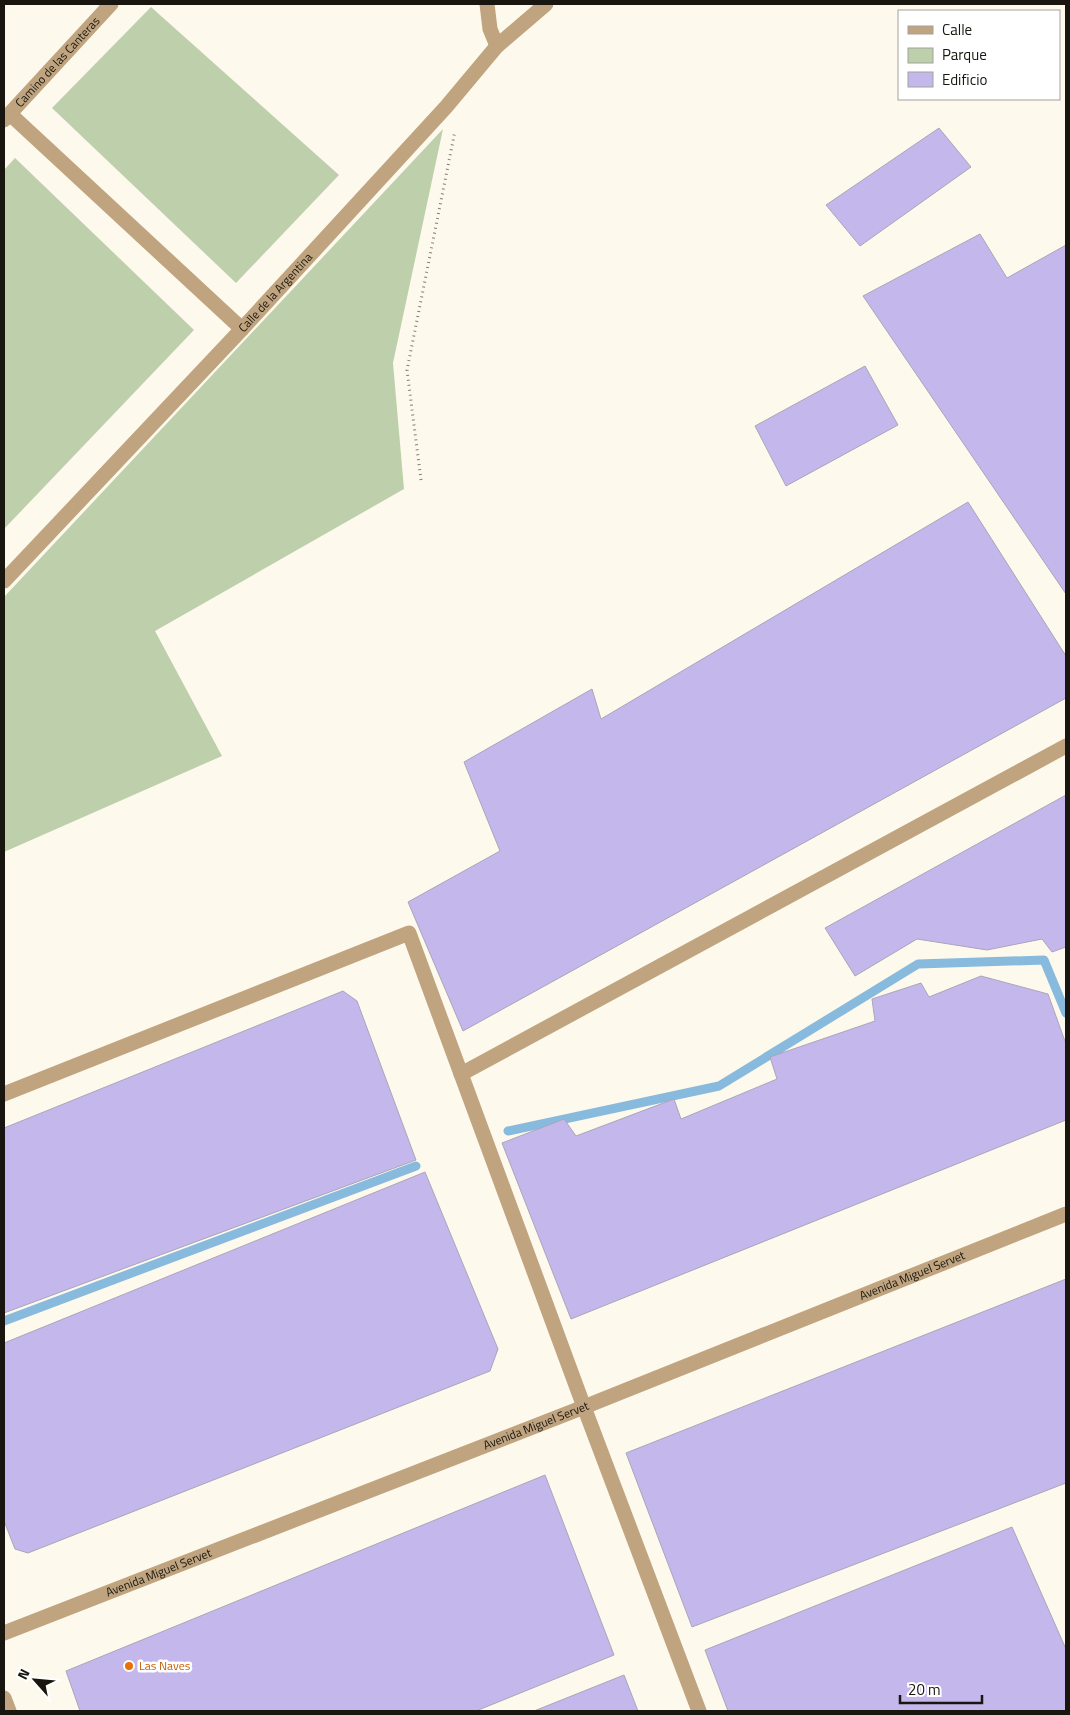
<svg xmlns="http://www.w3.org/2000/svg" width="1070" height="1715" font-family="'Titillium Web',sans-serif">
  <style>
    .green { fill: #bdd0ab }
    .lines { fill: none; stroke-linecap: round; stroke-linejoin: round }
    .stream { stroke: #87badd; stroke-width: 9 }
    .building { fill: #c4b7eb; stroke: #aaa5b9 }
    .path { stroke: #817e74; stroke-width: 3; stroke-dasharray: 1 4; stroke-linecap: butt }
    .street { stroke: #bfa47f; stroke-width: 15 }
    .food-dot { fill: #e8710a; stroke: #fff; stroke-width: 2 }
    .labels { text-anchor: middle; stroke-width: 5; stroke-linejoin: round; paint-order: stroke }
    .street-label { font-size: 12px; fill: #19160f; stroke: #fff }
    .food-label { font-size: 12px; fill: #c56008; stroke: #fff; text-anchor: start }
  </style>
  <rect width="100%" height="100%" fill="#fef9ed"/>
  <g class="green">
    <path d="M151,7L339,175L236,283L52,108Z"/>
    <path d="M443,129L393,363L404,489L155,631L222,756L4,852V597Z"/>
    <path d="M15,158L194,330L4,529V170Z"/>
  </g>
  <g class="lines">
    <g class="stream">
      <path d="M508,1131L719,1086L918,964L1044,960L1066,1013"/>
      <path d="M4,1321L416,1166"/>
    </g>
  </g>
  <g class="building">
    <path d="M939,128L971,167L860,246L826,205Z"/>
    <path d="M980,234L1007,278L1066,245V594L863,296Z"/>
    <path d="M865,366L898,425L786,486L755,426Z"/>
    <path d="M968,502L1066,656V698L463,1031L408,902L500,851L464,762L592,689L601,719Z"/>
    <path d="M1066,795V947L1052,952L1042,939L987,950L917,939L855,976L825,928Z"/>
    <path d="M981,976L1048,994L1066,1044V1120L571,1319L502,1143L564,1119L576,1136L674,1099L681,1119L777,1079L770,1057L875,1021L872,999L921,983L929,997Z"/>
    <path d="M343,991L357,1001L416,1160L4,1313V1128Z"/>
    <path d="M425,1172L498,1349L490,1371L28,1553L15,1549L4,1521V1343Z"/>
    <path d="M1066,1279V1483L692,1627L626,1453Z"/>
    <path d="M545,1475L614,1655L476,1711H80L66,1671Z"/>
    <path d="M1012,1527L1066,1649V1711H728L705,1650Z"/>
    <path d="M624,1675L638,1711H534Z"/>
  </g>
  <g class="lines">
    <path class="path" d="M421,480L407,370L455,131"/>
    <g class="street">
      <path d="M487,4L490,29L497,46"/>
      <path d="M10,114L242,329"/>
      <path id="s1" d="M4,120L111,4"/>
      <path id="s2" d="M4,581L242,329L446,107L497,46L546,4"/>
      <path d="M461,1074L1066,746"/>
      <path d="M4,1094L409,933L584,1407L699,1711"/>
      <path id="s3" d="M4,1633L584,1407L1066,1214"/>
      <path d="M4,1698L9,1711"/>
    </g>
  </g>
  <circle class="food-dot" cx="129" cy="1666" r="5"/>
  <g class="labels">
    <g class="street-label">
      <text dy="4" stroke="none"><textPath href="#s1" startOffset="79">Camino de las Canteras</textPath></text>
      <text dy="4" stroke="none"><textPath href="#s2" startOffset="396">Calle de la Argentina</textPath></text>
      <text dy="4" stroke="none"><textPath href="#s3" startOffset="976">Avenida Miguel Servet</textPath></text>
      <text dy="4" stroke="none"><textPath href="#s3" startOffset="571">Avenida Miguel Servet</textPath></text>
      <text dy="4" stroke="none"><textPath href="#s3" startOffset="166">Avenida Miguel Servet</textPath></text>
    </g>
    <g class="food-label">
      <text x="139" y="1670">Las Naves</text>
    </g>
  </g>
  <rect width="1070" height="1715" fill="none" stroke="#19160f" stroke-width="10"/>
  <rect x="898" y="10" width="162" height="90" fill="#ffffff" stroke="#a3a29f"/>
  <rect x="908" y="26" width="25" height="8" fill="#bfa47f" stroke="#a3a29f"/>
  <text x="942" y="35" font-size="15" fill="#19160f">Calle</text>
  <rect x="908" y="48" width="25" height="15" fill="#bdd0ab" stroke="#a3a29f"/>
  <text x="942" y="60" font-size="15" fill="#19160f">Parque</text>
  <rect x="908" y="72" width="25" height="15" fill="#c4b7eb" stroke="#a3a29f"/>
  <text x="942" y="85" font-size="15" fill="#19160f">Edificio</text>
  <g transform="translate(35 1680) rotate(297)" stroke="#ffffff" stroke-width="4" paint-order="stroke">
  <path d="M0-4L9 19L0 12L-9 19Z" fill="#19160f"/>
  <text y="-8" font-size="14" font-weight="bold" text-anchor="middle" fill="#19160f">N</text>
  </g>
  <path d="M900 1695v8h82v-8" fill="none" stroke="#19160f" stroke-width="2.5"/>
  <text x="908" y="1695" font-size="15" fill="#19160f" stroke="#ffffff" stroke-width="4" paint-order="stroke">20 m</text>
</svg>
